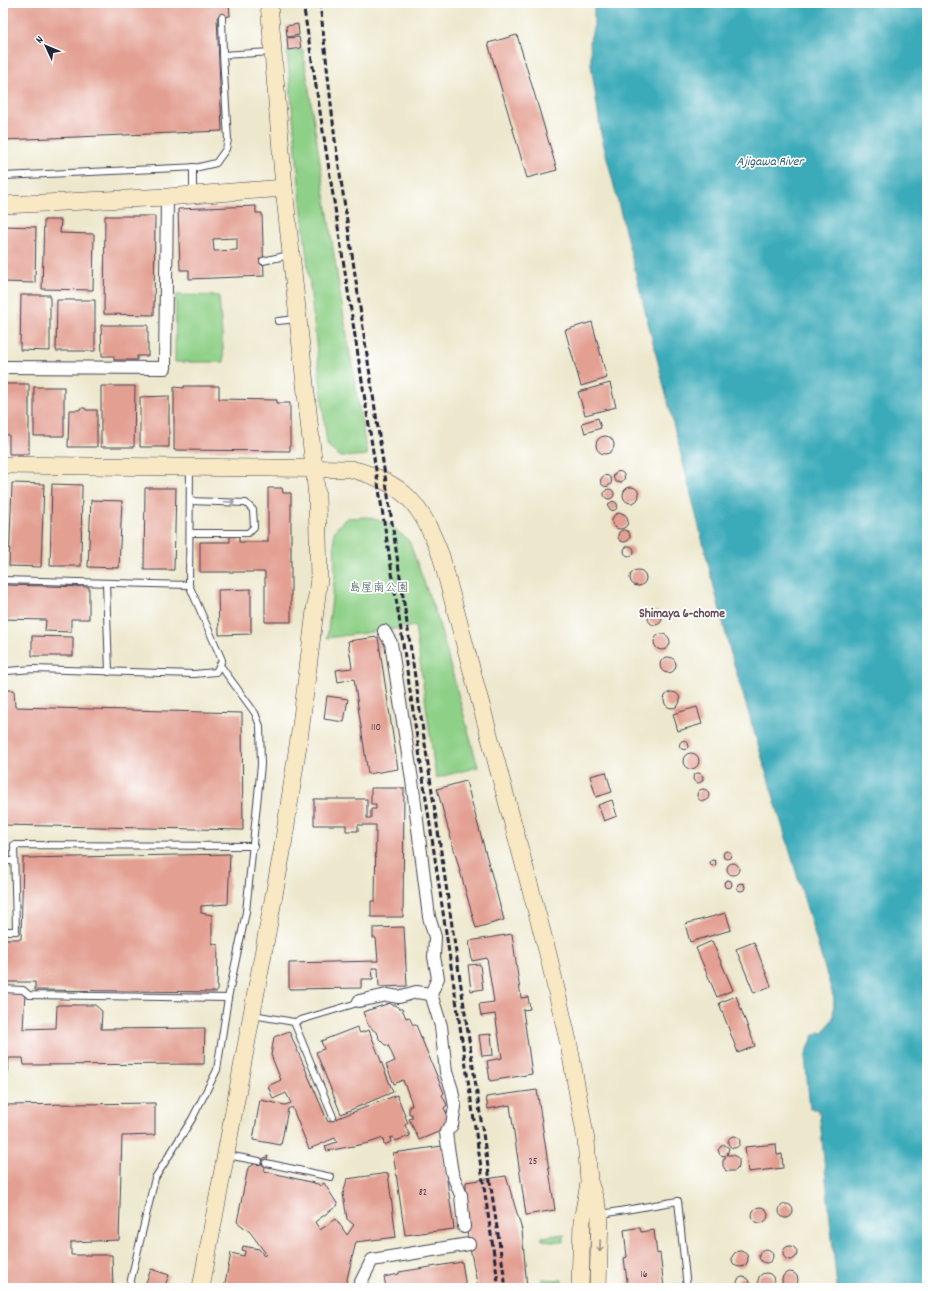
<svg xmlns="http://www.w3.org/2000/svg" width="930" height="1291" font-family="Dekko,'Klee One',sans-serif">
  <style>
    .green { fill: #8ed087; stroke: #587961 }
    .water { fill: #3baab9; stroke: #2e667a }
    .building { fill: #e39f91; fill-rule: evenodd }
    .lines { fill: none; stroke-linecap: round; stroke-linejoin: round }
    .lane-casing { stroke: #404051; stroke-width: 8 }
    .street-casing { stroke: #404051; stroke-width: 14 }
    .secondary-casing { stroke: #404051; stroke-width: 18 }
    .lane { stroke: #fff; stroke-width: 6 }
    .street { stroke: #fff; stroke-width: 12 }
    .secondary { stroke: #f8e8c3; stroke-width: 17 }
    .rail { stroke: #22223b; stroke-width: 3; stroke-dasharray: 6 3; stroke-linecap: butt }
    .oneway { stroke: #9c9ca7 }
    .oneway2 { stroke: #988f86 }
    .labels { text-anchor: middle; stroke-width: 3.5; stroke-linejoin: round; paint-order: stroke }
    .number-label { font-size: 10px; fill: #524150 }
    .park-label { font-size: 12px; fill: #485f56; stroke: #fff }
    .water-label { font-size: 13px; font-style: italic; fill: #2d5f74; stroke: #fff }
    .neighbourhood-label { font-size: 13px; font-weight: bold; fill: #664e59; stroke: #fff }
  </style>
  <rect width="100%" height="100%" fill="#fff"/>
  <filter id="ink" filterUnits="userSpaceOnUse"><feTurbulence type="fractalNoise" baseFrequency=".025" numOctaves="2"/><feDisplacementMap in="SourceGraphic" scale="8" xChannelSelector="R" yChannelSelector="G"/><feConvolveMatrix kernelMatrix="1 2 1 2 8 2 1 2 1" color-interpolation-filters="sRGB"/></filter>
  <filter id="wash" filterUnits="userSpaceOnUse"><feTurbulence type="fractalNoise" baseFrequency=".012" numOctaves="4" result="noise"/><feDisplacementMap in="SourceGraphic" scale="16" xChannelSelector="R" yChannelSelector="G"/><feGaussianBlur stdDeviation="0.9" result="paint"/><feColorMatrix in="noise" values="0 0 0 0 0 0 0 0 0 0 0 0 0 0 0 0 0 1.4 0 .05"/><feComposite in="paint" operator="in"/></filter>
  <g filter="url(#wash)">
    <rect width="100%" height="100%" fill="#ede8cd"/>
    <g class="green">
      <path d="M303,50L338,281L367,455L341,457L327,445L300,193L287,51Z"/>
      <path d="M176,295L219,296L224,362H175Z"/>
      <path d="M367,517L388,523L409,541L438,620L478,767L436,778L415,626L327,638L335,574L334,531L346,518Z"/>
      <path d="M564,1234V1242L542,1240V1237Z"/>
      <path d="M542,1279L562,1280L561,1288H543Z"/>
    </g>
    <path class="water" d="M594,3H927V1288H837L819,1111L817,1109H810L805,1057L813,1036L820,1032L823,1033L833,1018L834,999L730,651L601,134L591,64L590,40L594,25Z"/>
    <g id="blocks">
      <g class="building">
        <path d="M3,3H229L230,16L217,17L222,131L3,140Z"/>
        <path d="M298,24L299,35L287,37L286,26Z"/>
        <path d="M517,35L557,170L527,178L488,43Z"/>
        <path d="M299,37L301,48L288,50L287,38Z"/>
        <path d="M256,206V213H262L264,276L189,279V270H180L178,209ZM237,238V250L214,251L213,239Z"/>
        <path d="M105,216H155L154,315L104,314Z"/>
        <path d="M44,220H61L60,233L94,234L93,290L42,289Z"/>
        <path d="M4,226L36,227L35,283L3,282Z"/>
        <path d="M21,295H50V351L20,350Z"/>
        <path d="M57,300H95V351H56Z"/>
        <path d="M592,322L607,378L581,386L565,330Z"/>
        <path d="M101,325H148V356H137V360H114V356H102Z"/>
        <path d="M610,383L616,407L585,415L578,392Z"/>
        <path d="M3,384H29V454H9V435H3Z"/>
        <path d="M101,386H135L134,447H101Z"/>
        <path d="M184,386H219V399L277,400V403H290V451L174,450V387L184,388Z"/>
        <rect x="34" y="387" width="30" height="49"/>
        <path d="M169,396V447H140V397Z"/>
        <path d="M80,408H85L86,410H97V447H68L69,410H80Z"/>
        <path d="M598,418L601,428L585,433L582,423Z"/>
        <circle cx="605" cy="445" r="9"/>
        <circle cx="619" cy="477" r="5.5"/>
        <circle cx="606" cy="481" r="5.5"/>
        <path d="M12,483L44,484L41,567L9,566Z"/>
        <path d="M52,484L82,485L81,566H50Z"/>
        <circle cx="631" cy="495" r="8"/>
        <path d="M3,488H5L4,508H3Z"/>
        <path d="M145,488H176L174,570H144Z"/>
        <path d="M268,488H282L283,493H291V622H265V572H200V542H230V535H239V542H268Z"/>
        <circle cx="609" cy="494" r="5"/>
        <path d="M91,500L122,501L119,568L88,567Z"/>
        <circle cx="613" cy="506" r="4.5"/>
        <circle cx="620" cy="521" r="8"/>
        <circle cx="624" cy="536" r="6"/>
        <circle cx="629" cy="551" r="5"/>
        <circle cx="638" cy="578" r="8"/>
        <path d="M3,585L89,587V619H71V632L45,631L46,620L3,619Z"/>
        <path d="M251,589V634L219,635L218,590Z"/>
        <circle cx="655" cy="618" r="7"/>
        <circle cx="662" cy="642" r="8"/>
        <path d="M32,636L73,637V656H32Z"/>
        <path d="M378,637L398,769L368,774L354,679L338,682L336,670L352,668L348,641Z"/>
        <circle cx="668" cy="665" r="8"/>
        <path d="M3,690H14L15,707L242,713L243,830L3,825Z"/>
        <circle cx="672" cy="700" r="8"/>
        <path d="M327,696L348,699L344,722L324,719Z"/>
        <path d="M697,707L702,724L678,731L673,714Z"/>
        <circle cx="684" cy="745" r="4.5"/>
        <circle cx="691" cy="761" r="8"/>
        <path d="M606,772L612,792L596,797L590,776Z"/>
        <circle cx="698" cy="778" r="5"/>
        <path d="M466,781L504,920L476,928L437,789Z"/>
        <path d="M371,788H404L403,917H371V901H375L376,825H358V831H346V825H314V799H367V818H371V809H376V804H371Z"/>
        <circle cx="703" cy="795" r="6"/>
        <path d="M612,800L617,816L604,821L598,805Z"/>
        <circle cx="727" cy="855" r="4"/>
        <path d="M230,854L228,904L201,906V913L212,915V943L218,945L217,992L35,990V982H3V939H21L23,858Z"/>
        <circle cx="713" cy="863" r="3"/>
        <circle cx="733" cy="869" r="6"/>
        <circle cx="728" cy="884" r="4"/>
        <circle cx="741" cy="887" r="4"/>
        <path d="M726,913L731,930L690,942L685,924Z"/>
        <path d="M404,927L407,986L379,987L378,968H372L373,979H361V988L289,989V963L378,961L376,938H373V928Z"/>
        <path d="M512,934L521,998L528,997L530,1009L523,1010L532,1074L490,1081L487,1061L502,1058L495,1014L481,1016L479,1004L494,1002L487,958L472,961L469,941Z"/>
        <path d="M712,941L733,990L717,997L696,948Z"/>
        <path d="M754,942L771,986L754,993L736,949Z"/>
        <path d="M480,964L483,989L471,991L468,965Z"/>
        <path d="M3,992H25L23,1029L56,1028L57,1005H95L102,1011L101,1029L205,1028L204,1064L24,1065L23,1058H9L7,1072H3Z"/>
        <path d="M736,996L755,1046L738,1053L719,1003Z"/>
        <path d="M390,1003L392,1005H396L399,1009H402L406,1018L409,1017L413,1025H416L444,1093L442,1095L447,1105L444,1108L448,1116L446,1119L450,1127L419,1140L409,1119L412,1118V1114H409V1106H412L411,1101L403,1080L394,1084L386,1065L395,1061L388,1045H385L379,1039L378,1034L368,1025L363,1012Z"/>
        <path d="M357,1027L360,1033L369,1030L393,1092L341,1114L316,1052L324,1049L321,1041Z"/>
        <path d="M289,1031L328,1122L397,1095L408,1123L405,1125L410,1136L395,1141L393,1137L390,1138L391,1142L384,1145L383,1138L369,1143L327,1151L325,1146L337,1142L335,1138L309,1149L292,1107L288,1109L281,1145L253,1140L260,1100L285,1105L291,1103L286,1093L273,1099L268,1086L281,1080L271,1055L274,1037Z"/>
        <path d="M491,1034L493,1055L482,1056L479,1035Z"/>
        <path d="M537,1090L555,1210L526,1215L510,1105L488,1109L486,1097Z"/>
        <path d="M155,1103V1135L122,1136L119,1240L71,1242V1255H112L113,1288H3V1105Z"/>
        <circle cx="734" cy="1142" r="6"/>
        <path d="M723,1144L729,1148L727,1155H734L739,1159V1167L735,1171H726L723,1166V1161L726,1156L720,1155L718,1150Z"/>
        <path d="M776,1144L777,1155L782,1154L783,1168L748,1172L745,1147Z"/>
        <path d="M442,1146L454,1229L405,1235L393,1153Z"/>
        <path d="M268,1156L264,1171L318,1184L320,1186L324,1183L338,1205L315,1222L320,1230L336,1219L347,1235L354,1225L347,1219L343,1194L347,1179L388,1173L396,1237L356,1242L346,1283L343,1288H224L231,1253L244,1256L245,1251L242,1250L243,1246L259,1249L264,1256L266,1254L250,1232L237,1222L248,1168Z"/>
        <path d="M506,1176L522,1230L527,1288H478L466,1227V1182Z"/>
        <circle cx="786" cy="1211" r="7"/>
        <circle cx="760" cy="1215" r="8"/>
        <path d="M636,1228H640L641,1232L654,1230L657,1254L660,1253L664,1288H628L624,1258L627,1257L624,1230Z"/>
        <circle cx="790" cy="1253" r="7"/>
        <circle cx="766" cy="1256" r="7"/>
        <circle cx="740" cy="1259" r="8"/>
        <path d="M462,1262L466,1288H386L384,1277L399,1274V1272Z"/>
        <path d="M151,1269L169,1275L164,1288H144Z"/>
        <circle cx="790" cy="1280" r="8"/>
        <circle cx="766" cy="1281" r="8"/>
        <circle cx="743" cy="1283" r="6"/>
      </g>
    </g>
  </g>
  <g filter="url(#ink)">
    <use href="#blocks" fill-opacity="0" stroke="#404051" stroke-width="1"/>
    <g class="lines">
      <defs>
        <g id="lane">
          <path d="M222,17L223,55"/>
          <path d="M3,176L199,167L216,163L226,149L228,140L223,55L271,52"/>
          <path d="M193,193V167"/>
          <path d="M263,261L289,255"/>
          <path d="M278,321L297,319"/>
          <path d="M190,533H248L254,527L253,510L246,503L190,501"/>
          <path d="M3,580L189,585"/>
          <path d="M106,583L109,672"/>
          <path d="M3,669L7,671L34,669L194,674L216,672L222,660L189,585L190,468"/>
          <path d="M3,861H14"/>
          <path d="M3,931H16L14,845L254,846"/>
          <path d="M3,989L23,990L29,995L228,998"/>
          <path d="M253,1015L294,1022L354,1004"/>
          <path d="M294,1022L333,1117"/>
          <path d="M227,1155L259,1161"/>
          <path d="M266,1163L331,1177"/>
          <path d="M602,1214L678,1201L687,1288"/>
          <path d="M129,1288L155,1178L192,1119L217,1070L228,998L246,912L261,765L260,726L255,713L220,665"/>
        </g>
        <g id="street">
          <path d="M3,367L165,368L167,197"/>
          <path d="M384,631L391,643L412,780L429,917L435,937L434,957L438,978L431,994L441,1026L446,1072L452,1090L455,1107L452,1125L446,1132L447,1141L452,1173L461,1195L464,1227"/>
          <path d="M359,1001L387,995L399,997L416,992L431,994"/>
          <path d="M358,1288L372,1260L469,1244"/>
        </g>
        <g id="secondary">
          <path d="M3,205L167,197L284,188"/>
          <path d="M3,465L351,469C406,483 421,505 441,556L548,954L569,1045L586,1140L589,1181L600,1215L598,1288"/>
          <path d="M201,1288L282,852L301,725L319,578L317,496L284,188L269,3"/>
          <path d="M580,1288L582,1221L589,1183"/>
        </g>
      </defs>
      <use href="#lane" class="lane-casing"/>
      <use href="#street" class="street-casing"/>
      <use href="#secondary" class="secondary-casing"/>
      <use href="#lane" class="lane"/>
      <use href="#street" class="street"/>
      <use href="#secondary" class="secondary"/>
      <g class="rail">
        <path d="M303,3L402,637L499,1288"/>
        <path d="M320,3L335,140L506,1288"/>
      </g>
    </g>
    <defs><path id="oneway-shaft" d="M-6 0H5M1.5-3L5.5 0L1.5 3" fill="none" stroke-width="1.6" stroke-linecap="round" stroke-linejoin="round"/></defs>
    <use class="oneway" href="#oneway-shaft" transform="translate(229 502) rotate(2)"/>
    <use class="oneway2" href="#oneway-shaft" transform="translate(600 1246) rotate(92)"/>
  </g>
  <g class="labels">
    <g class="number-label">
      <text x="376" y="730">110</text>
      <text x="533" y="1164">25</text>
      <text x="423" y="1195">82</text>
      <text x="644" y="1277">16</text>
    </g>
    <g class="park-label">
      <text x="379" y="591">島屋南公園</text>
    </g>
    <g class="water-label">
      <text x="770" y="165">Ajigawa River</text>
    </g>
    <g class="neighbourhood-label">
      <text x="682" y="617">Shimaya 6-chome</text>
    </g>
  </g>
  <rect width="930" height="1291" fill="none" stroke="#fff" stroke-width="16"/>
  <g transform="translate(46 46) rotate(314)" stroke="#ffffff" stroke-width="3" paint-order="stroke">
  <path d="M0-3L7 15L0 10L-7 15Z" fill="#22223b"/>
  <text y="-6" font-size="11" font-weight="bold" text-anchor="middle" fill="#22223b">N</text>
  </g>
</svg>
